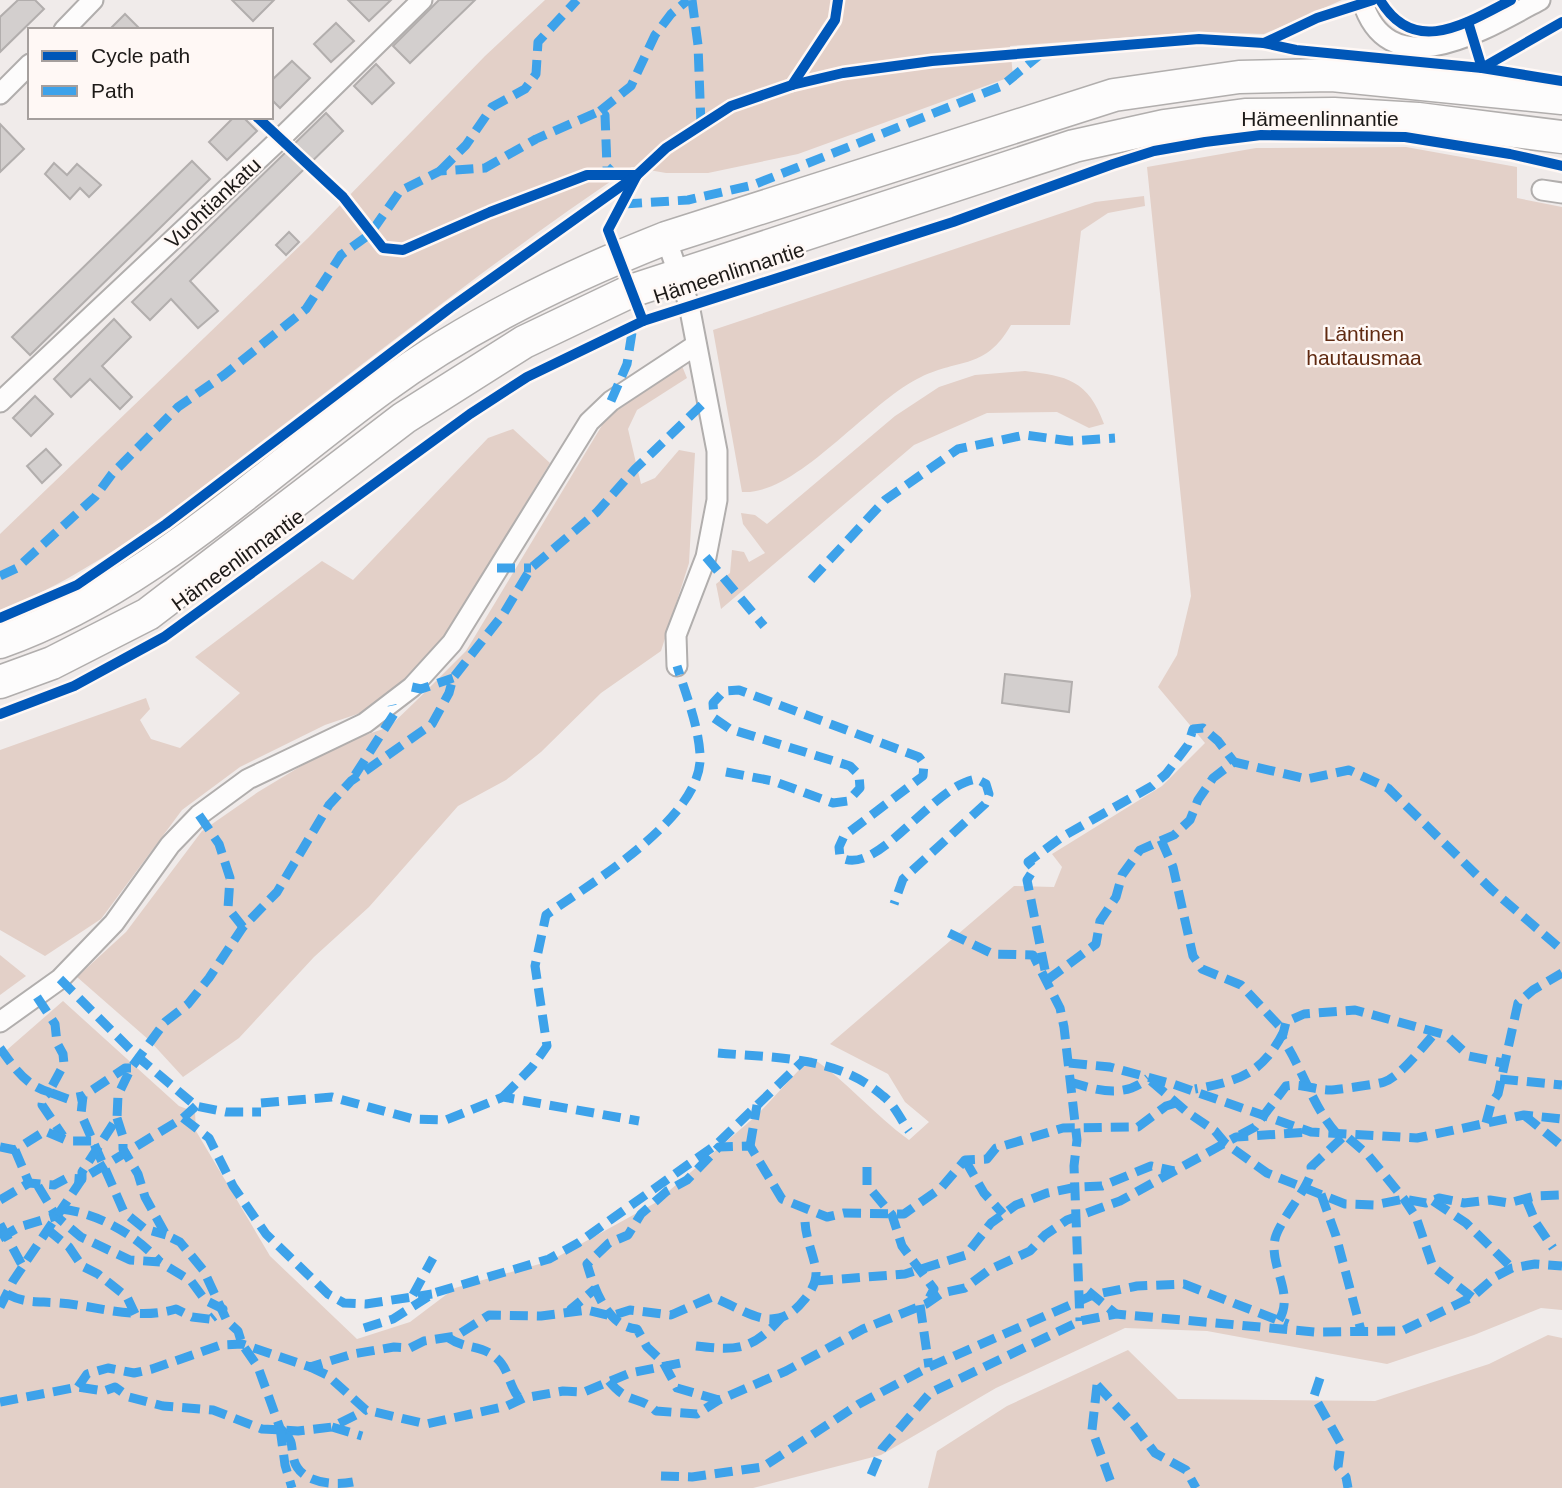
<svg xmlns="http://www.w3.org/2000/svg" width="1562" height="1488" font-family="Helvetica,sans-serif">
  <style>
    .green { fill: #e3d0c8 }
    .building { fill: #d3cfce; stroke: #b2aead; stroke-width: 2 }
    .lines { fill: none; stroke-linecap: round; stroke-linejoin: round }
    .street-casing { stroke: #b1aead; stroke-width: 23 }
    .primary-casing { stroke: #b1aead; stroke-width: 35 }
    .street { stroke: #fdfcfc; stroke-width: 19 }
    .primary { stroke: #fdfcfc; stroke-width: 32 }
    .quiet { stroke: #3da2ea; stroke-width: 9; stroke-dasharray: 18 9; stroke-linecap: butt }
    .cycleway-casing { stroke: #fff8f5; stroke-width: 15 }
    .cycleway { stroke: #0057b8; stroke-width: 10 }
    .labels { text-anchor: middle; stroke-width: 5; stroke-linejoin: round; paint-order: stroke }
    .street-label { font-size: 21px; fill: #1d1a18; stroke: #fff8f5 }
    .park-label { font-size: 21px; fill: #602a11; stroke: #fff8f5 }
  </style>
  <rect width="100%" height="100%" fill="#f0ebea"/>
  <g class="green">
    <path d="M545,0H1342L1264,34L1200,32L1010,46L1013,76L798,154L708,173H666L632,167C509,249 392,342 274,432C187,498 102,570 0,611V534L308,238L485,56Z"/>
    <path d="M1406,147L1517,167V198L1562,207V1310L1541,1308L1474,1335L1387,1364L1207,1331L1125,1328L996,1388L881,1455L753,1488H0V1056L63,1001L179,1106L195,1112L196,1131L270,1256L357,1339L410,1322L455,1288L550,1261L655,1203L757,1115L811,1057C847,1081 874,1115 909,1140L929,1122L905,1102L888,1074L830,1044L1014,886L1054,887L1062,867L1052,854L1162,786L1205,743L1158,687L1177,655L1191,596L1147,167L1256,148Z"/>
    <path d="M1144,196L1145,206L1108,213L1081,231L1070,325H1011C985,370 960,358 921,377C868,402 797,496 742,492L713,330L1095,202Z"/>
    <path d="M682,366L687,378L637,410L628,429L641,484L655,478L679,450L695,453L689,563L661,651L601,693L541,752L506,780L458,806L369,907L314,957L239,1038L183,1077L149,1040L77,977L126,932L202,831L258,792L336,745L389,727L416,701L466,651L607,417Z"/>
    <path d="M1025,371C1067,376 1088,380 1104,424L1089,428L1057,412L987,413L914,445L721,609L716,584L730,573L732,550L744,552L749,562L765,553L743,524L741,513L755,515L767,524L895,416L939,387L975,375Z"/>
    <path d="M513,429L550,463L443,639L401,690L378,707L325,725L240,767L182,810L101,919L45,956L0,930V750L146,698L150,709L140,720L151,739L180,748L240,693L195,657L322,561L353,580L488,438Z"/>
    <path d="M0,955L26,976L0,995Z"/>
    <path d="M1548,1335L1562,1338V1488H928L937,1451L1007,1406L1128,1350L1178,1399L1375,1401L1489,1364Z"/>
  </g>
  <g class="building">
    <path d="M18,0H35L44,9L0,52V17Z"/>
    <path d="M232,0H274L253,21Z"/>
    <path d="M348,0H391L369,21Z"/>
    <path d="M439,0H475L410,63L393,46Z"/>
    <path d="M125,14L141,30H109Z"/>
    <path d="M336,23L354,41L331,62L314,44Z"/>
    <path d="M292,61L310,78L280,108L271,99V81Z"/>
    <path d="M376,64L394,83L372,104L354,86Z"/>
    <path d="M326,113L343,131L190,281L218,311L198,328L171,299L150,320L132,302Z"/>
    <path d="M234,117H243L257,131L227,160L209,142Z"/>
    <path d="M0,124L24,149L0,172Z"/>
    <path d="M192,161L210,179L30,355L12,337Z"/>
    <path d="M54,163L67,175L77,164L101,185L89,197L80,188L70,199L45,174Z"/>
    <path d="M289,232L299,242L286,255L276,245Z"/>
    <path d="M114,319L131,337L102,366L132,397L120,409L90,379L71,397L54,379Z"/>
    <path d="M35,396L53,414L31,436L13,418Z"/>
    <path d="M46,449L61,465L42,483L27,466Z"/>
    <path d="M1005,674L1072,682L1069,712L1002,703Z"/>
  </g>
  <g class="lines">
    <defs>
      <g id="street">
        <path d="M1362,0C1389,91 1489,27 1540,0"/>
        <path d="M64,30L93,0"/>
        <path d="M0,94L30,64"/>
        <path d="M1542,190L1562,193"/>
        <path d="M666,238L689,305L717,451V500L706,557L676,635L677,666"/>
        <path d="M0,402L280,139L422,0"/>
        <path d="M0,1022L60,979L114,923L170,845L199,815L248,779L365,723L412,687L452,643L589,422L611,401L696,345"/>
      </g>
      <g id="primary">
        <path d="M0,642C145,591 260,477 382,388C468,325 567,277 666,238L1114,95L1239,77L1332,75L1562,98"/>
        <path d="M0,682L52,663L148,614L404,418L524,342L631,291L1074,146L1164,126L1245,115L1334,114L1418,119L1562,137"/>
      </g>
    </defs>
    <use href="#street" class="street-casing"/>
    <use href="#primary" class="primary-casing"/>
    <use href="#street" class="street"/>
    <use href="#primary" class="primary"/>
    <g class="quiet">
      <path d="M692,0L698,45L701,125"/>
      <path d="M600,111L631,86L655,35L671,14L688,0"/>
      <path d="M440,171L466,145L492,107L525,89L536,74L538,42L577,0"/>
      <path d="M624,204L688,200L753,185L1002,86L1042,53"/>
      <path d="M611,401L627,364L633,326"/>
      <path d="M706,557L764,626"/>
      <path d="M497,568H531"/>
      <path d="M0,576L17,568L95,497L112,474L178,407L224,375L306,309L341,255L370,234L400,191L440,171L485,168L536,139L600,111L605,115L607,167L614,174"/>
      <path d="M811,580L885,500L958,449L1025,435L1070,441L1115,438"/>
      <path d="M412,687L421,689L453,678"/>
      <path d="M726,772L773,781L833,803L848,801L860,788L859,775L850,766L730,729L714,718L713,703L724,691L739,690L919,757L924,764L923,776L844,836L839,847L840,857C877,879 933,784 977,779L986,784L989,794L985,804L903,879L894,904"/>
      <path d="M355,775L394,714L392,705"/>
      <path d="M199,815L219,844L230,878L228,908L243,927"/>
      <path d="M1161,840L1173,867L1193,956L1202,969L1241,985L1284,1031C1263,1073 1240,1081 1195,1089"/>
      <path d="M949,933L993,954L1033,955L1060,1008L1064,1027L1077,1140L1074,1166L1080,1321"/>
      <path d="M1045,970L1027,880L1034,869L1028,862L1062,837L1152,786L1166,774L1188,745L1193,729L1203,728L1218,741L1234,762"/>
      <path d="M60,979L138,1057L196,1106L226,1112H261"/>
      <path d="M1047,980L1096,944L1100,921L1116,897L1122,875L1140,850L1174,835L1190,820L1198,800L1213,778L1234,762L1307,779L1349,770L1388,788L1491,889L1562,950"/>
      <path d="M37,997L55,1024L57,1043L63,1054L64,1064L49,1092L68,1099L83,1096"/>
      <path d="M0,1048C13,1066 26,1086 49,1092L43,1098L42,1105L63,1136"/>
      <path d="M718,1053C775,1058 838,1056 883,1096C894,1104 901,1120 909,1131"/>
      <path d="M1069,1063L1110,1067L1173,1084L1311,1132L1417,1138L1524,1115L1562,1119"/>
      <path d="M131,1068H125L83,1096L81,1114L124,1212L145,1229L166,1235"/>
      <path d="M1500,1079L1562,1085"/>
      <path d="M1151,1081L1187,1112L1215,1131L1225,1143L1267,1173L1345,1204L1374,1205L1404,1199L1426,1203L1439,1198L1464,1203L1490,1200L1509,1203L1535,1196L1562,1195"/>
      <path d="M1070,1082C1096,1090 1124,1099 1148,1078"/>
      <path d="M503,1097L532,1067L547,1046L535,966L546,915C591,883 705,816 700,754C698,724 686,695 677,666"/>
      <path d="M261,1103L332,1097L413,1119L446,1120L503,1097L639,1121"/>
      <path d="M1524,1115L1562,1146"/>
      <path d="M117,1118L123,1137V1149L138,1174L145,1197L166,1235L180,1242L204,1271L227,1321L238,1331L242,1344L258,1367L280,1428L291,1440"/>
      <path d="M183,1118L209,1138L233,1186L266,1234L328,1294L344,1303L366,1304L432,1294"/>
      <path d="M1486,1123L1491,1104L1498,1094L1518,1003L1533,990L1562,973"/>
      <path d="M1337,1134C1312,1106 1303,1069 1282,1038L1286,1022L1304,1014L1355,1010L1446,1035L1469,1056L1503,1063"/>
      <path d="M1240,1135L1255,1127L1286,1086C1301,1083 1314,1090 1330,1090C1336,1090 1379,1084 1384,1082C1401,1076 1423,1046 1436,1032"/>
      <path d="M750,1146L757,1105"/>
      <path d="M0,1147L15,1150L45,1131L68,1141H99"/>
      <path d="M15,1150L29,1183"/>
      <path d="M965,1160L984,1193L1003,1214"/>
      <path d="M867,1167V1185L892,1215L902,1246L934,1289L928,1300"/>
      <path d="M38,1186L56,1216L81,1237L130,1260L160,1262L191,1281L205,1300L223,1309L212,1318"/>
      <path d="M1321,1194L1336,1236L1362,1334"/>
      <path d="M1526,1199L1536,1223L1553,1248"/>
      <path d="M0,1200L29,1183L54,1185L67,1178L82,1179V1172L117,1118L118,1095L131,1068L165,1022L188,1004L209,978L243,927L277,892L329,805L351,781L432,724L449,693L453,678L504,613L531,568L597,512L635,469L708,399"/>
      <path d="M1433,1201L1466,1223L1512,1268"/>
      <path d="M61,1209C98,1213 136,1235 160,1262"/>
      <path d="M0,1224L23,1267"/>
      <path d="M47,1229L69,1247L82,1266L98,1274L127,1297L135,1314"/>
      <path d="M0,1238L19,1227L56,1216"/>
      <path d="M815,1281L905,1274L966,1255L991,1223L1016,1205L1047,1193L1077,1187L1102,1186L1151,1166L1174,1171"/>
      <path d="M1088,1291L1116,1314"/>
      <path d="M7,1294C26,1304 38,1301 59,1303C99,1306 136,1321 176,1309L192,1317L217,1320"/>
      <path d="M413,1295L433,1258"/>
      <path d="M920,1305L929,1367"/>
      <path d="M0,1307L13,1281L82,1179L183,1118L196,1106"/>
      <path d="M569,1314L571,1309L595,1289"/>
      <path d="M1279,1320C1295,1293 1269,1267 1275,1239C1279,1220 1315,1181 1311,1167L1345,1135L1368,1155L1404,1199L1416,1217L1433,1267L1472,1297"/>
      <path d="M364,1328L393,1319L434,1293L549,1259L578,1243L717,1144L803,1061"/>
      <path d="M447,1337C466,1350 478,1344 494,1356C510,1368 508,1386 520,1399"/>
      <path d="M696,1346C738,1351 752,1350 781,1318"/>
      <path d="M310,1367L327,1375L366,1410L426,1424L507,1406L524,1398L563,1391L584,1392L630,1373L681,1363"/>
      <path d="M1320,1378L1314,1396L1341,1444L1338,1467L1346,1477L1348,1488"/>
      <path d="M609,1381C628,1405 639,1395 656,1411L697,1414L719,1400L786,1371L863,1329L926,1304L942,1293L965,1288L989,1270L1030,1251L1045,1235L1067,1220L1120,1201L1236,1137L1311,1132"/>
      <path d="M1097,1385L1133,1424L1155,1453L1186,1470L1196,1488"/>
      <path d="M1097,1385L1092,1430L1113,1488"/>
      <path d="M78,1387L87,1374L108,1368L134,1373L152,1369L221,1345L242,1344L310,1367L353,1354L394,1347L410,1348L424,1341L456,1336L489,1315L541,1316L587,1310L611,1316L630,1310L671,1315L712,1297C745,1309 774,1338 804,1300C811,1292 817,1281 816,1270C813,1253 806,1239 805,1222"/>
      <path d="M719,1400L677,1388L663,1362L647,1347L637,1329C607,1327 594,1288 587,1264L609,1243L628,1235L641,1214L667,1191L687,1180L719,1147L750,1146L782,1199L827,1217L844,1213L904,1214L941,1188L965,1160L987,1159L996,1148L1063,1128L1138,1127L1166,1106L1176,1103"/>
      <path d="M0,1402L78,1387L104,1391L115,1387L129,1397L163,1406L213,1410L262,1429L298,1431L332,1427L366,1410"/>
      <path d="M332,1427L362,1436"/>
      <path d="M280,1428L285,1465L292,1488"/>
      <path d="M286,1434C293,1442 291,1445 293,1455C296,1483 332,1486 353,1482"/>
      <path d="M871,1475L882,1449L930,1393L1080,1321L1116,1314L1315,1332L1402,1331L1472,1297L1495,1277L1512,1268L1535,1264L1562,1266"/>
      <path d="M661,1476L692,1477L763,1467L859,1404L929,1367L1093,1295L1137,1286L1184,1284L1288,1324"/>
    </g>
    <defs>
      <g id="cycleway">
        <path d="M1380,0C1414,57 1465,24 1511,0"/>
        <path d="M1468,22L1482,68L1562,81"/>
        <path d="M1264,43L1317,18L1373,0"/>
        <path d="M792,85L835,20L838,0"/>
        <path d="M257,117L343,197L383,248L403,250L490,212L587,175H637L608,230L643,321"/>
        <path d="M0,618L77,585L166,524L450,308L637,175L666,148L731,106L792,85L843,73L932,61L1199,39L1264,43L1296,50L1482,68L1562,22"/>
        <path d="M0,714L74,686L164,637L470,414L527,377L643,321L953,222L1113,164L1154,151L1205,142L1261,135L1405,137L1510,154L1562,166"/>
      </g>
    </defs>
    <use href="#cycleway" class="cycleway-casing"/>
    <use href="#cycleway" class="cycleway"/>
  </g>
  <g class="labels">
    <g class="street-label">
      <text x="1320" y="126">Hämeenlinnantie</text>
      <text transform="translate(213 203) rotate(-43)" y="7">Vuohtiankatu</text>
      <text transform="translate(729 273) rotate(-18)" y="7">Hämeenlinnantie</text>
      <text transform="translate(238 560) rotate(-36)" y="7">Hämeenlinnantie</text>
    </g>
    <g class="park-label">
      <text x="1364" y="341">Läntinen<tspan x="1364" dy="24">hautausmaa</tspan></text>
    </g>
  </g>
  <rect x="28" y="28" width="245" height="91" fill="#fff8f5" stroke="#a59f9d" stroke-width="2"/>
  <rect x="42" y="51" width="35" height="10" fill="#0057b8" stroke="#a59f9d" stroke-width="2"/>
  <text x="91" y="63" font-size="21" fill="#1d1a18">Cycle path</text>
  <rect x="42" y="86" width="35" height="10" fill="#3da2ea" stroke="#a59f9d" stroke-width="2"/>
  <text x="91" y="98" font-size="21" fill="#1d1a18">Path</text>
</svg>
